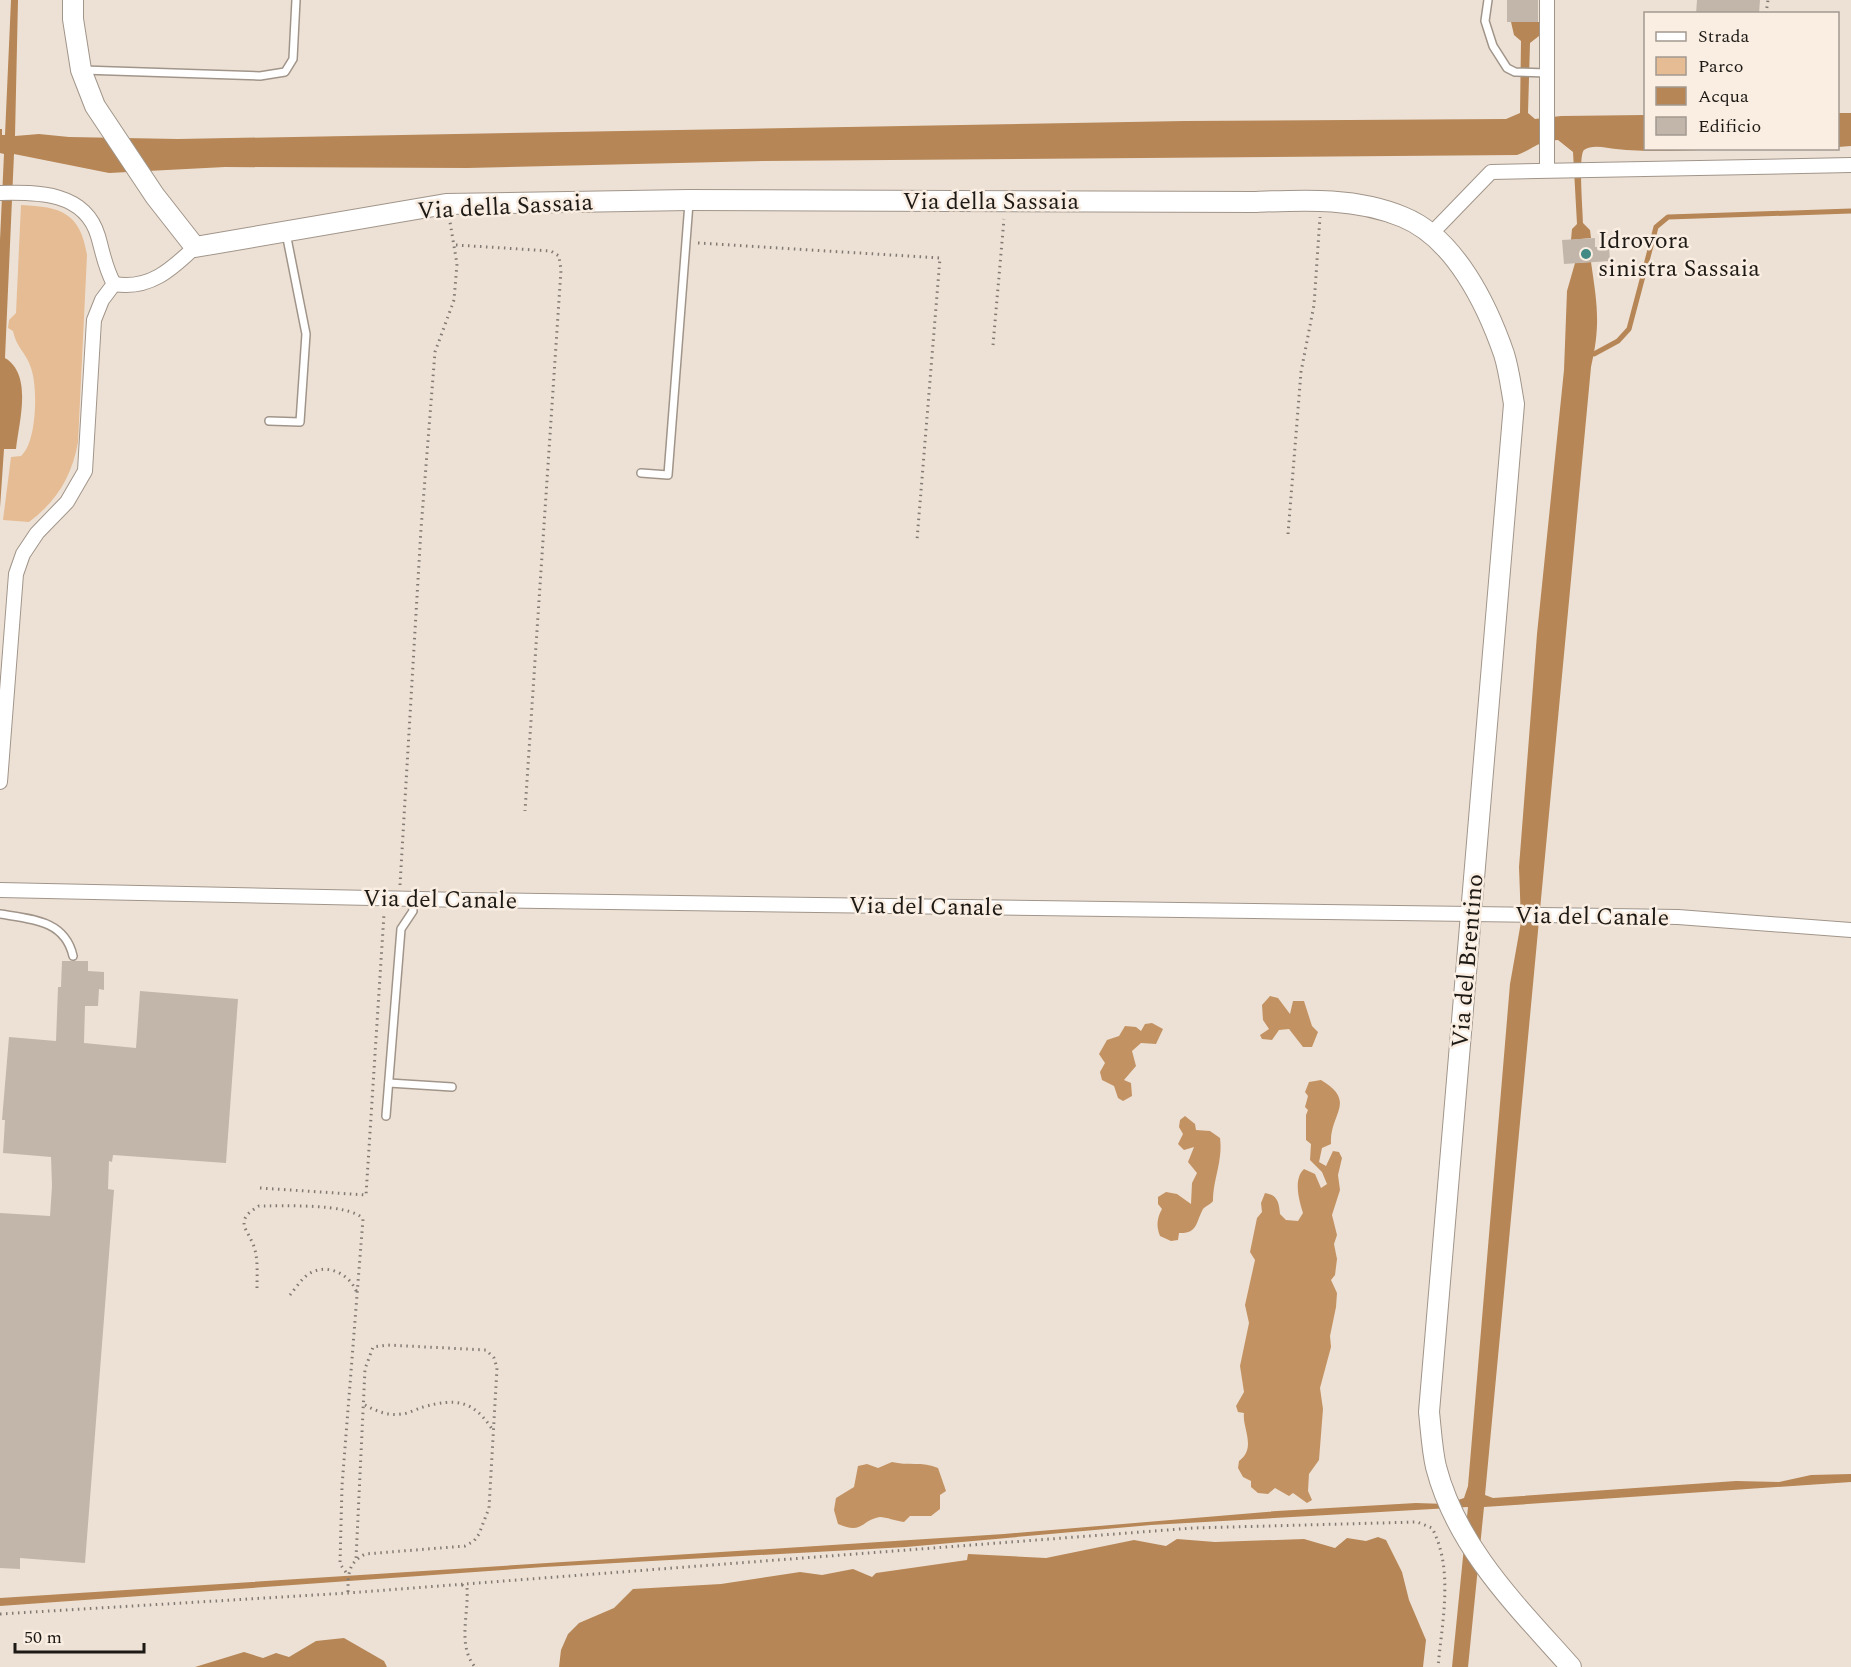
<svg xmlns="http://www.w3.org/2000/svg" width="1851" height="1667" font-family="Spectral,serif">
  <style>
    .green { fill: #e5bc94 }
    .forest { fill: #c39262 }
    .water { fill: #b68656 }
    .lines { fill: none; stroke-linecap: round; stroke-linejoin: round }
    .stream { stroke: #b68656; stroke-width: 5 }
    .building { fill: #c2b6ab }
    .lane-casing { stroke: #a1958a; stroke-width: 10 }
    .street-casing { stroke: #a1958a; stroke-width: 16 }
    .secondary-casing { stroke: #a1958a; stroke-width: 22 }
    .path { stroke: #827a72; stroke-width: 3; stroke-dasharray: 1.5 4.5; stroke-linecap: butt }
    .lane { stroke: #fff; stroke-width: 7 }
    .street { stroke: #fff; stroke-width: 14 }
    .secondary { stroke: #fff; stroke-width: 20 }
    .poi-dot { fill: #438a85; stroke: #faeee2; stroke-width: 2 }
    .labels { text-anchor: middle; stroke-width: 5; stroke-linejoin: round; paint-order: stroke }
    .street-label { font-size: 24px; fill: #1d1915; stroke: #faeee2 }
    .poi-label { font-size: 24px; fill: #1d1915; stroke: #faeee2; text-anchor: start }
  </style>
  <rect width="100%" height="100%" fill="#ede1d5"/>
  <path class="green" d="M21,205C61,207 80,212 87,255L78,442C72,476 57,501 29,522L3,520L11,457L21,456C37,443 38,387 31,368C26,352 17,349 13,331L8,328L9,320L16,313Z"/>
  <g class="forest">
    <path d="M1270,996L1278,998L1290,1014L1293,1001H1304L1312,1026L1318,1032L1312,1047H1303L1289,1029L1279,1030L1272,1040L1262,1039L1260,1035L1269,1029L1263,1020L1262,1005Z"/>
    <path d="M1152,1023L1163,1029L1156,1044L1141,1043L1132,1051L1136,1066L1124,1080L1131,1083L1132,1096L1123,1101L1118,1098L1114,1086L1102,1080L1100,1072L1105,1063L1099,1054L1107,1040L1119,1036L1125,1026L1136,1027L1141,1031L1145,1024Z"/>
    <path d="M1321,1080C1358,1102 1329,1114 1331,1144L1322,1148L1319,1162L1326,1166L1333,1151L1339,1152L1342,1158L1338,1175L1340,1190L1332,1215L1337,1235L1334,1244L1337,1259L1335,1275L1331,1280L1337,1293L1336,1307L1330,1336L1331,1347L1320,1388L1323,1409L1319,1460L1309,1474L1308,1491L1312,1500L1307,1503L1293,1493L1289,1496L1275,1488L1268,1494L1258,1493L1251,1487V1481L1243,1477L1238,1468L1239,1461C1257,1448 1242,1428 1244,1413L1238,1412L1236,1406L1244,1392L1240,1366L1249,1323L1245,1305L1255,1260L1250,1252L1257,1218L1262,1212L1261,1203L1265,1193C1278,1195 1279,1203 1280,1214L1286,1220L1298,1221L1303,1213C1299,1200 1293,1179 1304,1169L1315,1174L1321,1188L1327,1184L1322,1172L1310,1160L1311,1144L1306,1140V1115L1308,1110L1305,1107L1308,1096L1305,1092L1309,1082Z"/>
    <path d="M1185,1116L1195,1124L1196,1130L1210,1131L1220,1138C1223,1161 1213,1179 1213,1201C1209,1206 1204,1206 1202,1211C1196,1223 1197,1234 1179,1233L1178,1240L1171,1241L1160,1236C1156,1226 1157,1218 1162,1209L1158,1204V1197L1166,1192L1177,1194L1191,1204L1192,1183L1197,1173L1188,1162L1194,1147L1184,1150L1178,1144L1183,1134L1179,1127L1180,1120Z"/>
    <path d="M892,1462C907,1466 923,1461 938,1468L946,1491L940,1495V1509L931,1516H910L904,1522C896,1521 886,1517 880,1517C861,1520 863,1535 838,1524L834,1510L836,1498L854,1487L858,1466L867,1464L878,1468Z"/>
  </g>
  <g class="water">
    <path d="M11,0H18L15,136L39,134L69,137L178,139L1185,121L1506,119L1520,113L1521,41L1514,35L1511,22H1539V36L1530,43L1528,113L1535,119L1561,116L1645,115L1646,148L1727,149C1690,150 1653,153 1616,149C1607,148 1592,144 1584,150C1578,155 1583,213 1583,223L1590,230L1591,238L1571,240L1572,229L1577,224L1573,152L1558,140C1535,142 1536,148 1517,155L763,161L467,168L225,167L109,173L14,154L5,358C33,375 19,421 16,449H4L0,508V240L4,154L0,153V129H2V135H5Z"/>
    <path d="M1838,113H1851V146L1838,147Z"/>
    <path d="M1591,262C1597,304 1601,324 1591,367L1485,1495L1493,1498L1736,1481L1779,1482L1811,1475L1851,1474V1482L1484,1507L1468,1667H1452L1468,1507L1151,1525L906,1547L544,1567L0,1606V1598L1004,1534L1277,1511L1416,1503L1446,1504L1464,1498L1468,1486L1510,984L1521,922L1519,867L1537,634L1564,370L1567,291L1575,263Z"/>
    <path d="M1378,1537L1386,1540L1402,1572L1409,1600L1426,1640L1423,1667H559L561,1650L568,1634L579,1623L614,1608L633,1589L721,1584L800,1572L822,1575L853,1569L872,1577L876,1573L967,1560L968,1554L1046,1558L1134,1540L1166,1546L1177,1539L1215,1542L1304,1539L1335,1548L1347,1538L1366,1541Z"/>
    <path d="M344,1638L384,1661L387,1667H195L244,1652L263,1658L276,1653L289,1657L316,1641Z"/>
  </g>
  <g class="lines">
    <path class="stream" d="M1594,354L1618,341L1629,329L1656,227L1668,217L1851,211"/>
  </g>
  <g class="building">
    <rect x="1507" y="0" width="31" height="22"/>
    <path d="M1697,0H1760L1759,14H1696Z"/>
    <path d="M1595,238V247L1609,246L1610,261L1564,264L1562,240Z"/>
    <path d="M62,961H88V971L104,972V990L99,989L98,1006H85L84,1043L136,1048L140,991L238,999L226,1163L113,1155L112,1162L109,1161L108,1189L114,1190L113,1203L85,1563L20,1558V1569L0,1568V1213L50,1216L52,1186L51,1157L3,1153L5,1120H2L9,1037L56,1041L58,987H61Z"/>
  </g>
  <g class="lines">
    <defs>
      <g id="lane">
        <path d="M1488,0L1485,21L1493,46L1507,68L1515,72L1547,73"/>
        <path d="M83,70L260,76L285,72L293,59L296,0"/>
        <path d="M269,421L300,422L306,334L286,233"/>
        <path d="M641,473L668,475L689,203"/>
        <path d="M0,914C31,919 65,920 73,956"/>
        <path d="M389,1083L452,1087"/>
        <path d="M386,1116L401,929L413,911L412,899"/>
      </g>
      <g id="street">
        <path d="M1547,169V0"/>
        <path d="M0,193C38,192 85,192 98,236C103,253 105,268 114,284"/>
        <path d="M1430,235L1491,172L1851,165"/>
        <path d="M114,284C149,290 171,270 195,247"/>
        <path d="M0,782L16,574L23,554L37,533L67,502L85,471L94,320L102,300L114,284"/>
        <path d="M0,890L466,900L1678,917L1851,930"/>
      </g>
      <path id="secondary" d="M73,0V19L81,70L95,106L155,196L195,247L446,204L689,200L1254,202C1303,200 1356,197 1403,217C1455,238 1487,305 1504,354C1509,370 1511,387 1514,404L1429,1412C1431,1430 1432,1450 1436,1467C1457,1548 1517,1606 1571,1667"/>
    </defs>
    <use href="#lane" class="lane-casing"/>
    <use href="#street" class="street-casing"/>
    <use href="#secondary" class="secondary-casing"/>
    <g class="path">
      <path d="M1766,14L1768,0"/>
      <path d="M698,243L940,258L917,540"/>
      <path d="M456,245L551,251L559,256L561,270L525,811"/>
      <path d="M993,345L1004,219"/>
      <path d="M1288,534L1301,372L1314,305L1320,217"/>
      <path d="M400,885L421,529L435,352L454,300L457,264L450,222"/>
      <path d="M260,1188L366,1195L384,914"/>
      <path d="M257,1288C257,1275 258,1262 255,1250C250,1230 231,1222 259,1206C280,1206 351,1203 363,1219L342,1486L340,1564L348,1575"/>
      <path d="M290,1295C295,1289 300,1281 306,1276C324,1261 350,1273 357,1293"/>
      <path d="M365,1405C376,1411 388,1416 401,1414C408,1414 416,1409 423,1407C456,1398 473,1400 492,1429"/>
      <path d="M462,1585L467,1588C469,1614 457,1645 475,1667"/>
      <path d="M348,1592C348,1574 348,1563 365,1554L465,1546L474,1541L479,1534L489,1508L497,1368L494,1358L486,1350L387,1345L373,1347L365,1369L356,1559"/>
      <path d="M0,1614L348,1593L1193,1528L1417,1522L1432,1528C1454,1569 1442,1622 1438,1667"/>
    </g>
    <use href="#lane" class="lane"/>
    <use href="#street" class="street"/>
    <use href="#secondary" class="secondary"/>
  </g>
  <circle class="poi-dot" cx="1586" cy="254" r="6"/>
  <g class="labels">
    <g class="street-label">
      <text x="991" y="209">Via della Sassaia</text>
      <text transform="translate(505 206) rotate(-3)" y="8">Via della Sassaia</text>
      <text transform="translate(440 899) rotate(1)" y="8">Via del Canale</text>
      <text transform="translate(926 906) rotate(1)" y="8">Via del Canale</text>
      <text transform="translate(1592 916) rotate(1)" y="8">Via del Canale</text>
      <text transform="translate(1467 961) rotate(-85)" y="8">Via del Brentino</text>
    </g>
    <g class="poi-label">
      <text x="1598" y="248">Idrovora<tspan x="1598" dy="28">sinistra Sassaia</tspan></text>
    </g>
  </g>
  <rect x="1644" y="12" width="195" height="138" fill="#faeee2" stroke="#a29990" stroke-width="1.5"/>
  <rect x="1656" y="32" width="30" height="9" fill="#ffffff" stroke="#a29990" stroke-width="1.5"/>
  <text x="1698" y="42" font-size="18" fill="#1d1915">Strada</text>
  <rect x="1656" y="57" width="30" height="18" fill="#e5bc94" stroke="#a29990" stroke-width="1.5"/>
  <text x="1698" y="72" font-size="18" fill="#1d1915">Parco</text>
  <rect x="1656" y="87" width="30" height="18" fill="#b68656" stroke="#a29990" stroke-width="1.5"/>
  <text x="1698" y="102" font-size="18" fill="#1d1915">Acqua</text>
  <rect x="1656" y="117" width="30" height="18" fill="#c2b6ab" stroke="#a29990" stroke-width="1.5"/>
  <text x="1698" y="132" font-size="18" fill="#1d1915">Edificio</text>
  <path d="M15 1643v9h129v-9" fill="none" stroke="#1d1915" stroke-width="3"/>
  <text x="24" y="1643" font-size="18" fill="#1d1915" stroke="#faeee2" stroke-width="4.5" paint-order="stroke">50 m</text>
</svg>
